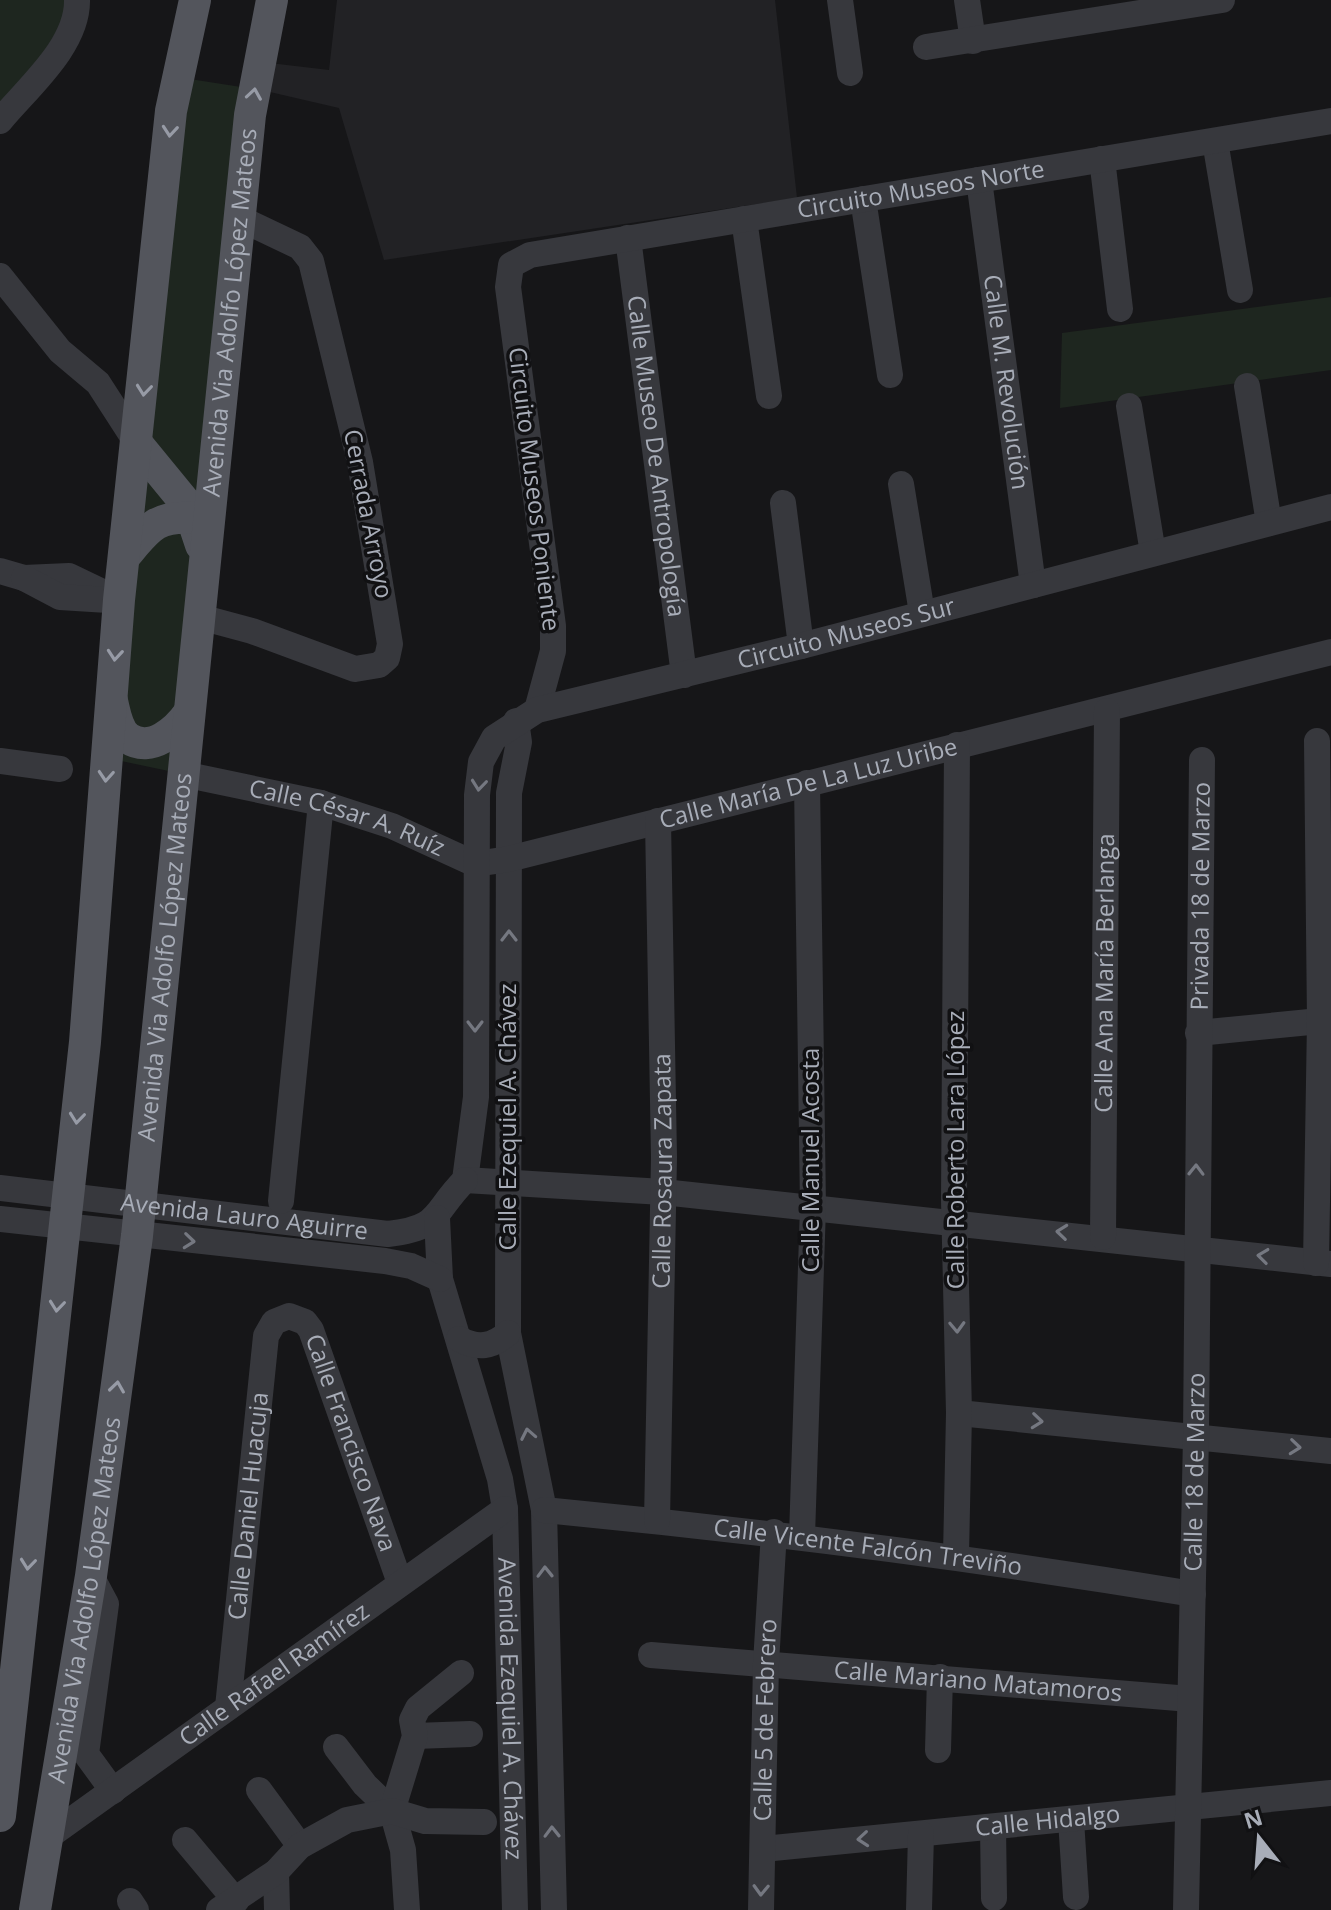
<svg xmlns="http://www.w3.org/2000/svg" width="1331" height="1910" font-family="'Open Sans',sans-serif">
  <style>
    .built { fill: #222225 }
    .green { fill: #1e261f }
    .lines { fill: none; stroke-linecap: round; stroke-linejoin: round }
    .minor { stroke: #37383d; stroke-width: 26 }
    .major { stroke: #53555c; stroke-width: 32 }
    .oneway { stroke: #979ba6 }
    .oneway2 { stroke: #757881 }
    .labels { text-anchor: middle; stroke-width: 7; stroke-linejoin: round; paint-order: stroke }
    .street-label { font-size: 24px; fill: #a8adb8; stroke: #111113 }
  </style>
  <rect width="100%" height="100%" fill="#161618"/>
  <path class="built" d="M337,0H775L797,198L384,260L339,108L257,89L261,62L329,70Z"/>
  <g class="green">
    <path d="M0,0H77L0,121Z"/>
    <path d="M177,77L254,89L183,774L107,758Z"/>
    <path d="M1331,297V370L1060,408L1062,333Z"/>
  </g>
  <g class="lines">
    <g class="minor">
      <path d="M840,0L850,73"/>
      <path d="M967,0L973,41"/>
      <path d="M926,47L1222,0"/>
      <path d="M0,121C27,88 78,46 77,0"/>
      <path d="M1215,141L1240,290"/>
      <path d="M1102,159L1120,309"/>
      <path id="s1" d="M979,180L1033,585"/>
      <path d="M863,199L890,375"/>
      <path d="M744,219L769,396"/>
      <path id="s2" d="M628,238L684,675"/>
      <path d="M0,276L60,351L98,383L138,445"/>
      <path d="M1247,386L1269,523"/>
      <path d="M1129,406L1153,553"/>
      <path d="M901,484L922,613"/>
      <path d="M783,503L801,646"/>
      <path d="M0,571L24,578L69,576L119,600"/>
      <path d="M24,578L60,597L108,600"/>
      <path d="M200,617L252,631L355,669L379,665L387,658L390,644L360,462L311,261L300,247L239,218"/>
      <path id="s3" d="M537,710L553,651V626L508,287L511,265L530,255L1331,121"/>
      <path d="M516,721L519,742L509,793L508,1333L544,1510L554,1910"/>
      <path d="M0,761L60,769"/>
      <path id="s4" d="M183,774L321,803L392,826L475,864L509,859L1331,652"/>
      <path d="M1198,1033L1320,1021"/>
      <path id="s5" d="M465,1180L476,1097L477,795L481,762L494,738L537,710L801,646L1331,507"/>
      <path d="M465,1180L663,1192L1331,1264"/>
      <path id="s6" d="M0,1188L388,1234C442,1228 432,1213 465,1180"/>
      <path d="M281,1201L321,803"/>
      <path id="s7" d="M437,1218L440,1279L500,1479L505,1509L515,1910"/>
      <path d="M0,1219L385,1261L411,1266L440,1279"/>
      <path id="s8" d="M1103,1237L1107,711"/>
      <path d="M1316,1263L1320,1021L1317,741"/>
      <path d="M459,1339C478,1349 492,1347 508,1333"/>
      <path d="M959,1413L1331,1451"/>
      <path id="s9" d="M544,1510C763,1531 975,1558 1193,1594"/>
      <path id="s10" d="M657,1521L664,1157L658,821"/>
      <path d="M802,1536L813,1207L807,783"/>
      <path d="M956,1555L959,1413L954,1200L957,745"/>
      <path d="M91,1576L106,1604L86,1754L113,1791"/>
      <path id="s11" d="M651,1655L1190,1699"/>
      <path id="s12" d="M228,1707L266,1336L274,1322L289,1316L305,1322L311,1330L400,1583"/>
      <path d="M415,1736L470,1734"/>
      <path d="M336,1747L365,1785L392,1811L403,1850L407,1910"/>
      <path d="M938,1750L940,1677"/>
      <path d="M259,1790L300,1846"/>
      <path d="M392,1811L415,1736L412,1720L418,1708L461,1673"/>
      <path d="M1071,1820L1076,1897"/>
      <path d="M993,1827L994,1898"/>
      <path id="s13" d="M45,1839L505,1509"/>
      <path d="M185,1840L236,1901"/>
      <path id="s14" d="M763,1849L1331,1793"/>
      <path d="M276,1872L277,1910"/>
      <path d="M130,1901L136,1910"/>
      <path d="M219,1910L276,1872L300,1846L347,1820L392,1811L425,1821L484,1822"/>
      <path id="s15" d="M761,1910L766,1663L774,1532"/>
      <path d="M919,1910L921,1834"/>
      <path id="s16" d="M1186,1910L1196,1436L1202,760"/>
    </g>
    <g class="major">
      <path d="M138,445L188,506L201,545"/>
      <path d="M124,557C148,529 155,515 194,518"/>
      <path d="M112,701C115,713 117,730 128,738C151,754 177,730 189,713"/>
      <path d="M0,1816L85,1042L119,600L171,111L195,0"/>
      <path id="s17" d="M35,1910L91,1576L137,1236L250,115L272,0"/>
    </g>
  </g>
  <defs><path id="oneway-chevron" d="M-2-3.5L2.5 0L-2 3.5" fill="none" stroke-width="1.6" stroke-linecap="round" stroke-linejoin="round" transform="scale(2)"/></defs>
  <g class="oneway">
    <use href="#oneway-chevron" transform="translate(254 94) rotate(-81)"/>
    <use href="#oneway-chevron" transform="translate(170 131) rotate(95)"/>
    <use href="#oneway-chevron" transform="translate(144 390) rotate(96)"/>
    <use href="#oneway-chevron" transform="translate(115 655) rotate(95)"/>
    <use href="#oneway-chevron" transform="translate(106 776) rotate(94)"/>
    <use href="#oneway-chevron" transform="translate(77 1118) rotate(96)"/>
    <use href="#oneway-chevron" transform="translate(57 1306) rotate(96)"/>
    <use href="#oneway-chevron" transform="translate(117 1387) rotate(-82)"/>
    <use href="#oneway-chevron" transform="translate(28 1564) rotate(96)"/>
  </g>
  <g class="oneway2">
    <use href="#oneway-chevron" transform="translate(479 785) rotate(96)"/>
    <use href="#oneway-chevron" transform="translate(509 936) rotate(-90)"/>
    <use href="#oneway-chevron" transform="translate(475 1026) rotate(90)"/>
    <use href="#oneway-chevron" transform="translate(1196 1170) rotate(-89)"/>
    <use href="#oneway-chevron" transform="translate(1062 1232) rotate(-174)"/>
    <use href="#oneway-chevron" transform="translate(189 1241) rotate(6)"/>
    <use href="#oneway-chevron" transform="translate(1263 1256) rotate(-173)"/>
    <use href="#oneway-chevron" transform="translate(957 1327) rotate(88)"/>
    <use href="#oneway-chevron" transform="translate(1037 1421) rotate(6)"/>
    <use href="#oneway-chevron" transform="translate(528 1434) rotate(-101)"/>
    <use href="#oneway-chevron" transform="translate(1295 1447) rotate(6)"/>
    <use href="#oneway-chevron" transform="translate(545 1572) rotate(-91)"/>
    <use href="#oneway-chevron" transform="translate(552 1832) rotate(-91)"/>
    <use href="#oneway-chevron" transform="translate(863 1839) rotate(175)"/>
    <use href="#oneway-chevron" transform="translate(761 1890) rotate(92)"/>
  </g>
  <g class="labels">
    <g class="street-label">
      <text dy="8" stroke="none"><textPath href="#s3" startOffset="868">Circuito Museos Norte</textPath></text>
      <text dy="8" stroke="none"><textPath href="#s17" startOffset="1610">Avenida Via Adolfo López Mateos</textPath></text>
      <text dy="8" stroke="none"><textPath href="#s1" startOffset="204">Calle M. Revolución</textPath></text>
      <text dy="8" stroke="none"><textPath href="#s2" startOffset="220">Calle Museo De Antropología</textPath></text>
      <text transform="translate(534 489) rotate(83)" y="8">Circuito Museos Poniente</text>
      <text transform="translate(368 514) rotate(79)" y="8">Cerrada Arroyo</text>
      <text dy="8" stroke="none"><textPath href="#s5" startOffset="816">Circuito Museos Sur</textPath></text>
      <text dy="8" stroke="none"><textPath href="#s4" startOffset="650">Calle María De La Luz Uribe</textPath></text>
      <text dy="8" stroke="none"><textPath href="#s4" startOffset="170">Calle César A. Ruíz</textPath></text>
      <text dy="8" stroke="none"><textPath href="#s16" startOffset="1014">Privada 18 de Marzo</textPath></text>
      <text dy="8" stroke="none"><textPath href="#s17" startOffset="962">Avenida Via Adolfo López Mateos</textPath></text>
      <text dy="8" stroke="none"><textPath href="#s8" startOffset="264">Calle Ana María Berlanga</textPath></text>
      <text transform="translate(508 1117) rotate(-90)" y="8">Calle Ezequiel A. Chávez</text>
      <text transform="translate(956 1150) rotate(-90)" y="8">Calle Roberto Lara López</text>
      <text transform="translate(811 1160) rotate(-90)" y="8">Calle Manuel Acosta</text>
      <text dy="8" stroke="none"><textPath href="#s10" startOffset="350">Calle Rosaura Zapata</textPath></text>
      <text dy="8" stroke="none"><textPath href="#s6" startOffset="246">Avenida Lauro Aguirre</textPath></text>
      <text dy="8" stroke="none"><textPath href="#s12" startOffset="552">Calle Francisco Nava</textPath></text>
      <text dy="8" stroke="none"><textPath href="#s16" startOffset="438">Calle 18 de Marzo</textPath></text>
      <text dy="8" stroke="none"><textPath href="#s12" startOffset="202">Calle Daniel Huacuja</textPath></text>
      <text dy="8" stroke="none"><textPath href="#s9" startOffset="326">Calle Vicente Falcón Treviño</textPath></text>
      <text dy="8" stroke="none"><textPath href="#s17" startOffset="314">Avenida Via Adolfo López Mateos</textPath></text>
      <text dy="8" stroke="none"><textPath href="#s13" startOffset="282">Calle Rafael Ramírez</textPath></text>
      <text dy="8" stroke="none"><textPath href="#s11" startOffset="328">Calle Mariano Matamoros</textPath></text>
      <text dy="8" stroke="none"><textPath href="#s7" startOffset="500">Avenida Ezequiel A. Chávez</textPath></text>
      <text dy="8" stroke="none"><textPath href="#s15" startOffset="190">Calle 5 de Febrero</textPath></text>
      <text dy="8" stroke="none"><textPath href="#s14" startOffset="286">Calle Hidalgo</textPath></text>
    </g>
  </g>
  <g transform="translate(1259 1838) rotate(343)" stroke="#111113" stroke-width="6" paint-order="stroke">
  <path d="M0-6L14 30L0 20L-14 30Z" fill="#a8adb8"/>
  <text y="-12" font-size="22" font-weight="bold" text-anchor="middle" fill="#a8adb8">N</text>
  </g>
</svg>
